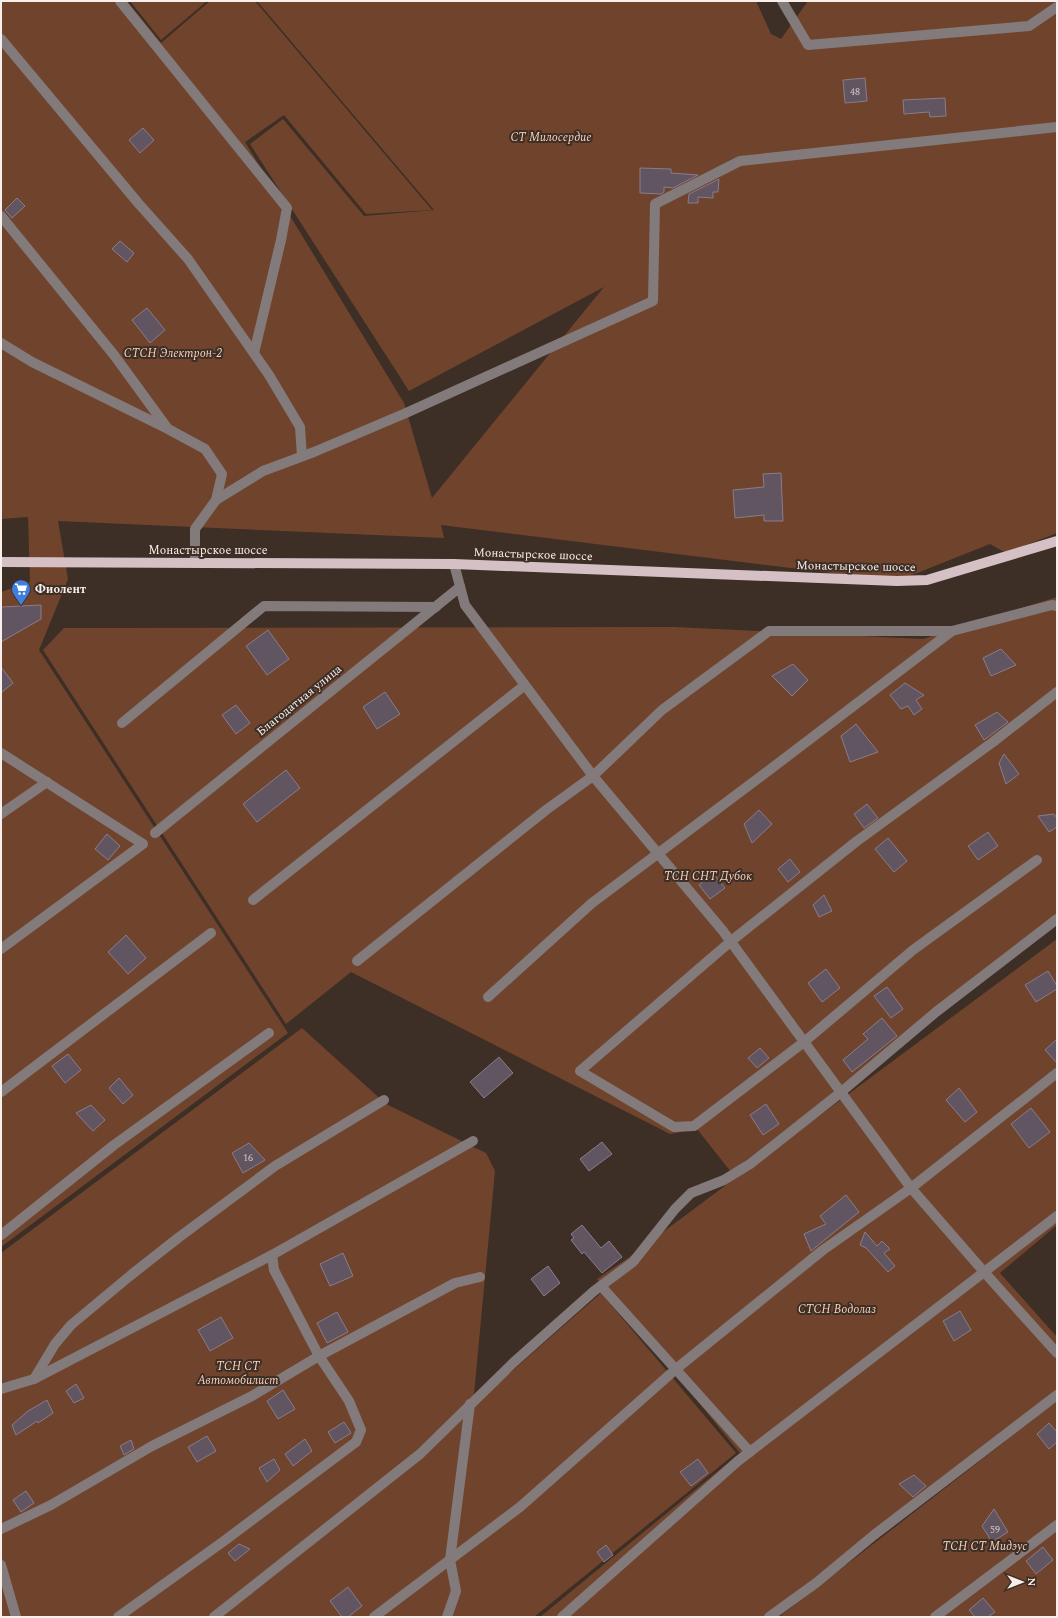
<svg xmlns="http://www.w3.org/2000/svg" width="1058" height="1618" font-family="Spectral,serif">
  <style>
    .green { fill: #70442c }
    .building { fill: #625562; stroke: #8a7c8a }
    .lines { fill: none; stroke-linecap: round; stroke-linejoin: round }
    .minor { stroke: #837a7c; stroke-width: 10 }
    .major { stroke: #d5c1c5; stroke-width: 10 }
    .labels { text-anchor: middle; stroke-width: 4; stroke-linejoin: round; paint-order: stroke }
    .number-label { font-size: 10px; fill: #d3c8c8 }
    .park-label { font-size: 12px; font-style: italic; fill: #fbd2bd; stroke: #3d2e26 }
    .street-label { font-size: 12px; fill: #f9efea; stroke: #3d2e26 }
    .poi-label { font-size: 12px; font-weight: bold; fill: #f9efea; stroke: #3d2e26; text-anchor: start }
  </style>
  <rect width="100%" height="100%" fill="#3d2e26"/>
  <g class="green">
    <path d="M1,1H127L161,43L210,1H255L432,210L366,214L284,115L245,142L404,403L432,498L604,287L409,391L250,144L283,119L364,216L434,210L257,1H756L771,34L781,39L808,1H1057V533L1006,553L990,544L897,581L441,525L444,538L58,521L68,579L39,650L288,1033L1,1247V592L30,582L28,517L1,519Z"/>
    <path d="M130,1H207L161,40Z"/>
    <path d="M1057,597V921L731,1172L697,1129L670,1134L351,972L286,1024L43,650L64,628L674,627L923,639Z"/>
    <path d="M1057,939V1225L1000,1273L1057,1337V1617H779L1038,1416L774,1617H540L740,1453L597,1279L628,1258Z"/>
    <path d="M302,1028L386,1104L486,1153L495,1171L473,1405L601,1293L736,1453L534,1617H1V1253Z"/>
  </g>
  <g class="building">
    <path d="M865,78L867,101L845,103L843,80Z"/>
    <path d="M945,98L946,116L930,117L929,112L904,114L903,100Z"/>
    <path d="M143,128L154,140L140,153L129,140Z"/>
    <path d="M640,168L671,169V173L698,175L673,188L664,187V192L661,194L640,193Z"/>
    <path d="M719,179L718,192H713V198L698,197V203H688L689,194Z"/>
    <path d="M17,198L25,206L12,218L5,210Z"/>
    <path d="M120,241L134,253L127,262L112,249Z"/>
    <path d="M147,308L165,330L150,343L132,320Z"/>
    <path d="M781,473L783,521H764V515L735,518L733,490L764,487L763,474Z"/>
    <path d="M41,605V619L1,642V607Z"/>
    <path d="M268,630L289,659L267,675L246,646Z"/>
    <path d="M1001,649L1016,665L991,676L983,658Z"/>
    <path d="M793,664L808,680L792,696L772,676Z"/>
    <path d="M1,667L13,683L1,693Z"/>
    <path d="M905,683L924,695L916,700L922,709L914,715L908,706L901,709L890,695Z"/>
    <path d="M385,692L400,714L377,729L363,707Z"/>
    <path d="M236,705L250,723L236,734L222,715Z"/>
    <path d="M997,712L1008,722L984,740L975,725Z"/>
    <path d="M856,724L878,752L850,762L841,736Z"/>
    <path d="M1004,754L1019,774L1006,784L999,763Z"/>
    <path d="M286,770L300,788L257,822L243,804Z"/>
    <path d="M867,804L878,818L864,828L854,814Z"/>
    <path d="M759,810L772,824L752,843L744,824Z"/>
    <path d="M1054,814L1057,818V827L1049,832L1038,816Z"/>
    <path d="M988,832L998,846L978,860L968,846Z"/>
    <path d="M107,834L120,846L108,860L95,849Z"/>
    <path d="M888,838L907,861L894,872L875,849Z"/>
    <path d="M790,859L800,872L788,882L778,869Z"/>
    <path d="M713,873L725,888L710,899L699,885Z"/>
    <path d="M824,895L832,911L819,917L813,905Z"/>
    <path d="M126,935L146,958L128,974L108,952Z"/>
    <path d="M826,969L840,988L822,1002L808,983Z"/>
    <path d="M1048,971L1057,986V989L1036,1002L1025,985Z"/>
    <path d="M887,987L903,1009L891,1018L874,996Z"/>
    <path d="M882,1018L897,1036L852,1072L843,1060L868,1039L863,1034Z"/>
    <path d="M1057,1039V1063L1045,1050Z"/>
    <path d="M760,1048L769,1058L757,1068L748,1058Z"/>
    <path d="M68,1054L81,1070L65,1083L52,1066Z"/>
    <path d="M499,1057L513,1073L484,1098L470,1082Z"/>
    <path d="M119,1078L133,1095L123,1104L109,1088Z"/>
    <path d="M959,1088L977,1112L965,1122L946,1100Z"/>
    <path d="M766,1104L779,1124L763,1135L750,1115Z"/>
    <path d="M91,1105L105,1120L93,1131L76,1113Z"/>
    <path d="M1031,1108L1050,1132L1029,1148L1011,1124Z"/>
    <path d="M602,1142L612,1154L589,1171L580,1159Z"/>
    <path d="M249,1143L265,1160L243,1173L232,1153Z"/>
    <path d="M846,1195L859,1212L811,1251L804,1234L826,1224L820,1216Z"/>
    <path d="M582,1225L601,1248L609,1241L622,1257L602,1273L584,1252L582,1254L571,1240L574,1238L571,1234Z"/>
    <path d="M865,1232L877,1246L882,1241L890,1249L884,1253L895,1266L888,1272L866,1248L860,1245Z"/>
    <path d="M343,1253L353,1276L330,1286L320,1264Z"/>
    <path d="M548,1266L560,1283L544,1296L531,1279Z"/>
    <path d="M960,1311L971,1330L954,1341L943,1321Z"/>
    <path d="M337,1312L348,1332L327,1343L317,1323Z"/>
    <path d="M221,1317L233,1338L210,1351L198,1330Z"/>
    <path d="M76,1384L84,1398L74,1403L66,1391Z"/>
    <path d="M283,1390L295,1409L278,1419L267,1401Z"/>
    <path d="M47,1400L53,1413L38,1423L37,1421L16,1435L12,1425L28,1411Z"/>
    <path d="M344,1422L351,1433L335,1443L328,1432Z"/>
    <path d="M1049,1423L1057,1432V1442L1049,1449L1037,1434Z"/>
    <path d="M207,1436L216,1451L197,1462L188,1447Z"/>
    <path d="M305,1439L312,1451L293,1466L285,1454Z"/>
    <path d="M131,1440L134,1449L124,1455L120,1446Z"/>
    <path d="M274,1459L280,1470L267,1482L259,1468Z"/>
    <path d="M698,1459L708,1473L691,1486L680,1472Z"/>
    <path d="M914,1475L926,1486L913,1497L899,1484Z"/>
    <path d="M26,1491L34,1503L21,1512L13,1500Z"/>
    <path d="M994,1509L1008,1532L992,1542L982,1526Z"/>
    <path d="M239,1544L250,1549L235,1561L228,1553Z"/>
    <path d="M606,1545L613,1555L604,1562L597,1552Z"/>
    <path d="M1043,1547L1053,1560L1036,1574L1026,1561Z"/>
    <path d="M348,1587L362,1606L348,1617H342L330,1601Z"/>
    <path d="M983,1598L995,1612L988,1617H975L969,1610Z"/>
  </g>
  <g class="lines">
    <g class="minor">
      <path d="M120,1L287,208L281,240L254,353"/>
      <path d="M782,1L808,45L1029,26L1057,7"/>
      <path d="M1,39L139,204L188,259L269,375L300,427L302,456"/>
      <path d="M1,216L114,355L168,429L205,449L222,474L216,500"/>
      <path d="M1,343L32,362L166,428"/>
      <path d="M195,563V529L216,500L263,471L314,452L406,413L653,301L655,204L740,161L1057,127"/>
      <path d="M454,564L465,605L593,776L723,931L911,1188L985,1273L1057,1353"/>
      <path d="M122,723L264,606L436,607"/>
      <path d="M1,753L143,844L1,949"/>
      <path d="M1,814L47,782"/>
      <path d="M155,833L460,587"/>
      <path d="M1037,860L913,950L804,1042L694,1126L674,1127L580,1071L730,942L857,841L993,742L1057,692"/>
      <path d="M253,900L525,685"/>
      <path d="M357,961L546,810L593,776L662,710L769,631H952L1052,605L1057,606"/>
      <path d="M488,997L592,903L772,768L952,631"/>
      <path d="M1,1092L211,933"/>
      <path d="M1,1235L114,1145L269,1033"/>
      <path d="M272,1255L473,1141"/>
      <path d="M601,1286L750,1452"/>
      <path d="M34,1379L55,1344L71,1325L131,1275L178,1238L275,1166L384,1100"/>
      <path d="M1,1389L34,1379L272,1255L274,1270L319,1356L349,1401L361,1430L356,1442L224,1541L118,1617"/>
      <path d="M1,1529L51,1505L152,1446L252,1396L319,1356L455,1283L480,1277"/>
      <path d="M1,1565L16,1617"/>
      <path d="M214,1617L420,1454L514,1362L594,1291L633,1262L675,1209L691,1193L724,1180L750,1164L840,1093L936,1012L1057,919"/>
      <path d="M374,1617L520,1507L676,1369L823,1250L911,1188L1057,1073"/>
      <path d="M447,1617L456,1591L450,1560L470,1404"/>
      <path d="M562,1617L738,1461L1057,1216"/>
      <path d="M769,1617L816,1583L874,1535L1057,1395"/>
      <path d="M935,1617L1057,1525"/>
    </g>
    <path class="major" d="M1,562L454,564L897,581L927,580L1057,541"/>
  </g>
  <defs>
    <symbol id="supermarket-pin" viewBox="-11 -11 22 30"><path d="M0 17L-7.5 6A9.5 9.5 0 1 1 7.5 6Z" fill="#3f7fe0" stroke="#3d2e26"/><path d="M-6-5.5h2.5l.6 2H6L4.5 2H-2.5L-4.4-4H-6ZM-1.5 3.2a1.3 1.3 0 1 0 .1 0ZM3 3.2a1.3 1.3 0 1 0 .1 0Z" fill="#fff"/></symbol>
  </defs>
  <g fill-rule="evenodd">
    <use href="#supermarket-pin" x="10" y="578" width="22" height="30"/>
  </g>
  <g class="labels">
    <g class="number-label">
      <text x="855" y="95">48</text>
      <text x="248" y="1161">16</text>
      <text x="995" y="1533">59</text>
    </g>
    <g class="park-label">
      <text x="551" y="141">СТ Милосердие</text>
      <text x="173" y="357">СТСН Электрон-2</text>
      <text x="708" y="880">ТСН СНТ Дубок</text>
      <text x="837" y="1313">СТСН Водолаз</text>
      <text x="238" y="1370">ТСН СТ<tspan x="238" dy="14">Автомобилист</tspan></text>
      <text x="985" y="1550">ТСН СТ Мидэус</text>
    </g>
    <g class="street-label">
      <text x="208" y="554">Монастырское шоссе</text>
      <text transform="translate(533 554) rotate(2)" y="4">Монастырское шоссе</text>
      <text transform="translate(856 566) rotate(1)" y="4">Монастырское шоссе</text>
      <text transform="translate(299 700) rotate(-39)" y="4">Благодатная улица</text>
    </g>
    <g class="poi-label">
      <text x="35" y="593">Фиолент</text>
    </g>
  </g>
  <rect width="1058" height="1618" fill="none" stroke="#f9efea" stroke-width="4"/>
  <g transform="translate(1022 1582) rotate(90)" stroke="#3d2e26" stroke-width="3" paint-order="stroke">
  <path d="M0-3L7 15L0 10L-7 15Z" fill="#f9efea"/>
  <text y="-6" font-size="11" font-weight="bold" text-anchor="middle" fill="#f9efea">N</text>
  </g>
</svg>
